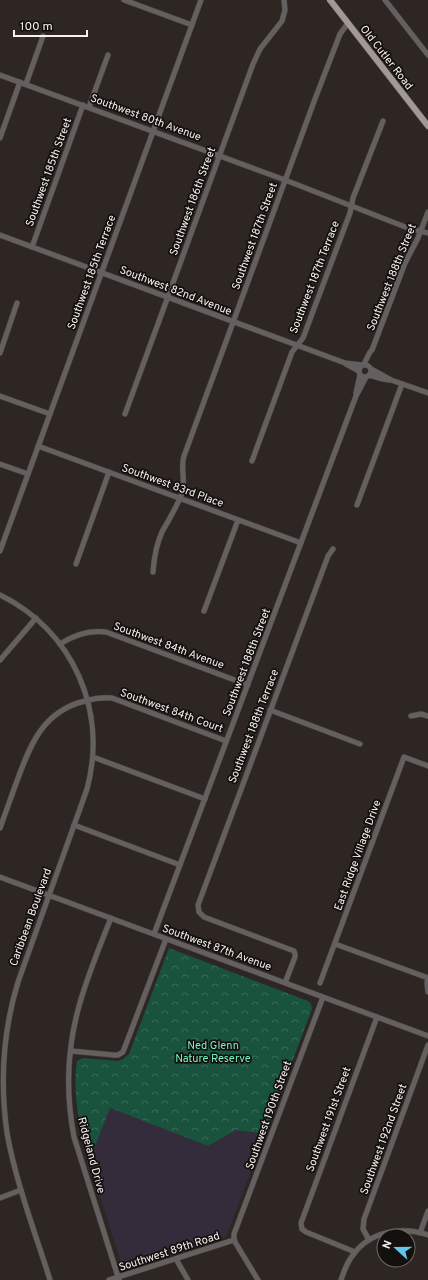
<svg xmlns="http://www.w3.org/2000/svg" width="428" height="1280" font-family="Overpass,sans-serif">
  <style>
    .education { fill: #342b3b }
    .forest { fill: url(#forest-crowns) }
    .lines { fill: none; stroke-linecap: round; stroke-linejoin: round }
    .minor-casing { stroke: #49433f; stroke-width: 6 }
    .major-casing { stroke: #49433f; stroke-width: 7 }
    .minor { stroke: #656060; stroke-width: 5 }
    .major { stroke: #a19897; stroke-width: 6 }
    .labels { text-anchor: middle; stroke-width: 3.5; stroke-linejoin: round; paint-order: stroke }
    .street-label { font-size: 11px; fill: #f7f2ef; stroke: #13100e }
    .park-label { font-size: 11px; fill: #77f3c1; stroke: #13100e }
  </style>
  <defs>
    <pattern id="forest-crowns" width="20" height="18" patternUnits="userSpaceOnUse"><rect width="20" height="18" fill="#19533d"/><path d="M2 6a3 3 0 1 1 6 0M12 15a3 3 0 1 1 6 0" fill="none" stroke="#3b6c59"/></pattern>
  </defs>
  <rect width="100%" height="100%" fill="#2d2622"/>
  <path class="education" d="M110,1108L208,1146L236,1130L265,1134L226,1237L128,1268L122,1266L89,1162Z"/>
  <path class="forest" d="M169,948L308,1001L311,1004L312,1009L265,1134L236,1130L208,1146L110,1108L89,1162C80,1132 72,1092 77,1061L83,1058L118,1061L123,1059L129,1054Z"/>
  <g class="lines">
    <defs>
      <g id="minor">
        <path d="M124,0L192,25"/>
        <path d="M385,0L428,55"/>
        <path d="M0,75L285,180L408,228L428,233"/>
        <path d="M26,84L43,36"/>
        <path d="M89,107L108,55"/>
        <path d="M0,138L20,82"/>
        <path d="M0,235L345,363L362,365"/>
        <path d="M32,247L83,105"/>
        <path d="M0,353L17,303"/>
        <path d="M346,364L359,371"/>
        <path d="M364,364L370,352L372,350L405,263L418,238L428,212"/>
        <circle cx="365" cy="371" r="6"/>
        <path d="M371,369L391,380L428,393"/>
        <path d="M369,375L383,379L390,380"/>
        <path d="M356,393L360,375"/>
        <path d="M0,396L50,414"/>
        <path d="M125,414L253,64L260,49L282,21L285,10L284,0"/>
        <path d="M38,446L301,543"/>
        <path d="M252,461L292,352L303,338L350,213L353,198L383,121"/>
        <path d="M0,464L28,474"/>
        <path d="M357,505L402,384"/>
        <path d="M0,551L201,0"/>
        <path d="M76,564L109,472"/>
        <path d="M153,572C154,558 156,545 162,532C169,519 177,507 182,493C186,480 180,468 184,456L315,99L340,34L348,23"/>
        <path d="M0,595C73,631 108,710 87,789L18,982C3,1031 0,1083 7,1133C16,1183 35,1232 50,1280"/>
        <path d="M204,611L238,520"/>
        <path d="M60,644C74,635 90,630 106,632L248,685"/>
        <path d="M0,660L36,618"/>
        <path d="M270,710L360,744"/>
        <path d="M411,716L421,714L428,716"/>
        <path d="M93,757L205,799"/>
        <path d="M74,825L180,865"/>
        <path d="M0,828C6,812 11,797 17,781C30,745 43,711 85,701C95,698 102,697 112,698L226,741"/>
        <path d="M0,877L428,1036"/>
        <path d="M111,918C99,948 86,979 78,1010C67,1051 66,1095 74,1137L119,1280"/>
        <path d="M154,934L356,396L366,377"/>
        <path d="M335,944L428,978L427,983L428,992"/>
        <path d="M285,983L295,957V954L294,951L204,917L199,912L198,905L328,556L333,549"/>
        <path d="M320,983L404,757L428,766"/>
        <path d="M71,1051L114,1055H118L123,1052L166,939"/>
        <path d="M0,1198L21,1190"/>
        <path d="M420,1233L428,1211"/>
        <path d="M369,1240L363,1229L364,1219L428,1045"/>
        <path d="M355,1252L306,1232L302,1229L301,1223L377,1017"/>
        <path d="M176,1259L188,1280"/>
        <path d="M109,1280L234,1240"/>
        <path d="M258,1280L235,1242L234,1238V1234L323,997"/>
        <path d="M341,1280C344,1271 347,1262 353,1255C370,1231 402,1226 428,1235"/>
      </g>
      <path id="major" d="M330,0L428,126"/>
    </defs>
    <use href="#minor" class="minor-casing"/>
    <use href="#major" class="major-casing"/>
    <use href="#minor" class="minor"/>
    <use href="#major" class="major"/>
  </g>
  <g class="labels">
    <g class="street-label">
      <text transform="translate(387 57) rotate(52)" y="4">Old Cutler Road</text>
      <text transform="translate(146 117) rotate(20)" y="4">Southwest 80th Avenue</text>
      <text transform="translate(48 172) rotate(-70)" y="4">Southwest 185th Street</text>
      <text transform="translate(192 201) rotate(-70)" y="4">Southwest 186th Street</text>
      <text transform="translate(254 236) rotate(-70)" y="4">Southwest 187th Street</text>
      <text transform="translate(91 272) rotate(-70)" y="4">Southwest 185th Terrace</text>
      <text transform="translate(314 277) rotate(-69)" y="4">Southwest 187th Terrace</text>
      <text transform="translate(391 277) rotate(-68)" y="4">Southwest 188th Street</text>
      <text transform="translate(176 290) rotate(21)" y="4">Southwest 82nd Avenue</text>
      <text transform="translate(173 485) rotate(20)" y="4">Southwest 83rd Place</text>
      <text transform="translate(169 645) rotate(20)" y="4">Southwest 84th Avenue</text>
      <text transform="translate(246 662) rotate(-69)" y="4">Southwest 188th Street</text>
      <text transform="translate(172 710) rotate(20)" y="4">Southwest 84th Court</text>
      <text transform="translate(253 726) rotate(-69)" y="4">Southwest 188th Terrace</text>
      <text transform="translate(357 855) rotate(-70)" y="4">East Ridge Village Drive</text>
      <text transform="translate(30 917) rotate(-70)" y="4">Caribbean Boulevard</text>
      <text transform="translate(217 947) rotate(20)" y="4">Southwest 87th Avenue</text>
      <text transform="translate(268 1115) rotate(-70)" y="4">Southwest 190th Street</text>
      <text transform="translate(328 1119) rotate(-70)" y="4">Southwest 191st Street</text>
      <text transform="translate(383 1139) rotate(-70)" y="4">Southwest 192nd Street</text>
      <text transform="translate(92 1155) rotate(75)" y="4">Ridgeland Drive</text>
      <text transform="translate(169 1251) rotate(-18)" y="4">Southwest 89th Road</text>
    </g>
    <g class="park-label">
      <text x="213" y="1049">Ned Glenn<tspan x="213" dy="13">Nature Reserve</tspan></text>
    </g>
  </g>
  <g transform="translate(396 1248) rotate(291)"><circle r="19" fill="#13100e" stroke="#6e6a68"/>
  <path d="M0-3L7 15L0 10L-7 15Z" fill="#64c5ee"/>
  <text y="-6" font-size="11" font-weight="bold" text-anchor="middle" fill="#f7f2ef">N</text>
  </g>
  <path d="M14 30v6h73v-6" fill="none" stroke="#f7f2ef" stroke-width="2"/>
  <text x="20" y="30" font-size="12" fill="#f7f2ef" stroke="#13100e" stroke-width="3" paint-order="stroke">100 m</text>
</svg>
